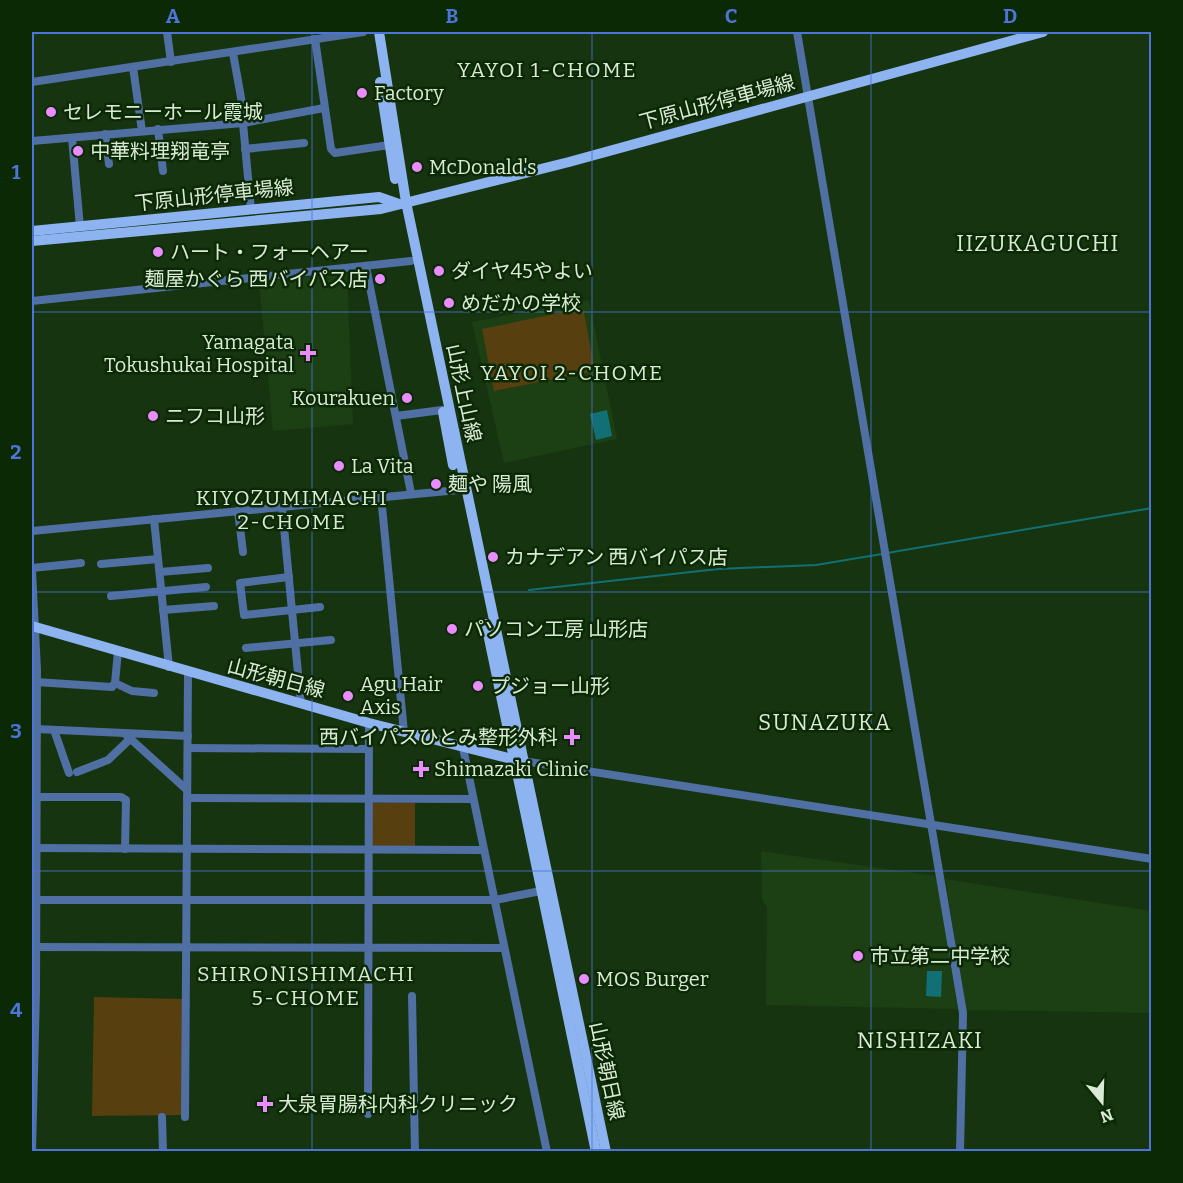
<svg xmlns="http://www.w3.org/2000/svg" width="1183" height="1183" font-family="Bitter,'Noto Sans JP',serif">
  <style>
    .built { fill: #1c3f14 }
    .green { fill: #583f10 }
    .water { fill: #117075 }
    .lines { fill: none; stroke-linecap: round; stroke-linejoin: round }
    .stream { stroke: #117075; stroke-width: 2 }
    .minor { stroke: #506fa2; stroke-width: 8 }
    .major { stroke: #8db3f1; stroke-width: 10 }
    .grid { fill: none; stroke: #4c75d7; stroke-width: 1.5; stroke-opacity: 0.55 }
    .poi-dot { fill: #e98dfe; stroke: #0c2906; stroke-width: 2 }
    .labels { text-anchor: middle; stroke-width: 5; stroke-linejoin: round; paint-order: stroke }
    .poi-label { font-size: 20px; fill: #d8ead4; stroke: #0c2906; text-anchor: start }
    .street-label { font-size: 20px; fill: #d8ead4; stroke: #0c2906 }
    .neighbourhood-label { font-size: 21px; letter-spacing: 1.5px; fill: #d8ead4; stroke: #0c2906 }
    .quarter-label { font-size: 22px; letter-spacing: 1.5px; fill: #d8ead4; stroke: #0c2906 }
    .neatline { fill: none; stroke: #4c75d7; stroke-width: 2 }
    .grid-label { font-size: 20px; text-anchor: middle; font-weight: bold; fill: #4c75d7 }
  </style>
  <rect width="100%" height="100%" fill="#163410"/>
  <g class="built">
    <path d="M347,273L353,424L273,431L259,282Z"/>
    <path d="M589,300L617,439L504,463L472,322Z"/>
    <path d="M761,851L936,876L958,1009L766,1005L767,907L762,899Z"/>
    <path d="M945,879L1151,911V1013L966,1010Z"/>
  </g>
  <g class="green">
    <path d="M583,308L595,371L494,391L482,329Z"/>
    <rect x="370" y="803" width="45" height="44"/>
    <path d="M94,997L183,999V1115L92,1116Z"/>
  </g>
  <g class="water">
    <path d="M607,410L612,436L596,440L590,414Z"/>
    <path d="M927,971H942L941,997L926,996Z"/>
  </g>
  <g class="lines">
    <g class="stream">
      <path d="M887,553L1152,508"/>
      <path d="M529,590L718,569L816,565L882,554"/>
    </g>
    <g class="minor">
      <path d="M167,32L171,62"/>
      <path d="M797,32L963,1013L960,1152"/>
      <path d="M315,39L331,149L335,153L389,145"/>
      <path d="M233,53L245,120"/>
      <path d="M133,67L142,131"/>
      <path d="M32,82L363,32"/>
      <path d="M243,123L251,210"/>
      <path d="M158,129L163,171"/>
      <path d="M105,134L109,164"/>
      <path d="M72,138L80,227"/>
      <path d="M32,141L243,123L324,108"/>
      <path d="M245,149L304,143"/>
      <path d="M366,267L411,493"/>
      <path d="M32,301L411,261"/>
      <path d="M396,416L442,410"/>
      <path d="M381,496L404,732"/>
      <path d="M282,507L301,704"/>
      <path d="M238,511L243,552"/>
      <path d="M154,519L169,667"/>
      <path d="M32,531L458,490"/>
      <path d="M101,564L158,559"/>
      <path d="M32,568L81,563"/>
      <path d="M32,570L37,670L36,993L32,1152"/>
      <path d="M160,572L208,568"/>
      <path d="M289,577L240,583L244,615L320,607"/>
      <path d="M111,596L206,587"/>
      <path d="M163,610L214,606"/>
      <path d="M246,648L331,640"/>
      <path d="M36,682L112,687L115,683L118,651"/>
      <path d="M115,683L132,691L154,693"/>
      <path d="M36,729L124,733L186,789"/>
      <path d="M54,730L69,773"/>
      <path d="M124,733L188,736"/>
      <path d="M188,748L368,749"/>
      <path d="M463,748L547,1152"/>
      <path d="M523,761L1152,859"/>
      <path d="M77,772L108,760L130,739"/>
      <path d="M36,797H121L126,800L125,849"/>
      <path d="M187,798L473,799"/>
      <path d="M32,848L483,850"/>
      <path d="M32,900H495L546,890"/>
      <path d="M32,947L504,948"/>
      <path d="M412,996L415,1152"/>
      <path d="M368,1114L369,723"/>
      <path d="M162,1117L163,1152"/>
      <path d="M185,1117L188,673"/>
    </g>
    <g class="major">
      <path d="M379,32L406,202L606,1152"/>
      <path d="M380,82L395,179"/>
      <path d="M32,231L379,197L399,204"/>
      <path d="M32,241L381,209L569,162L1043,32"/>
      <path d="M443,412L453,465"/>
      <path d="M486,624L596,1152"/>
      <path d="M32,626L369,723L520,761"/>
    </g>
  </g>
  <path class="grid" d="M312,32V1152M592,32V1152M871,32V1152M32,312H1152M32,592H1152M32,871H1152"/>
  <g class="poi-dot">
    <circle cx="362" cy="93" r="6"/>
    <circle cx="51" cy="112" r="6"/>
    <circle cx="78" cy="151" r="6"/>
    <circle cx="417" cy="167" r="6"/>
    <circle cx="158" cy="252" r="6"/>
    <circle cx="439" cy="271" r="6"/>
    <circle cx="380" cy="279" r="6"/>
    <circle cx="449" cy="303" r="6"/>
    <path d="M305 344h6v6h6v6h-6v6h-6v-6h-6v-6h6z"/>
    <circle cx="407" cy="398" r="6"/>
    <circle cx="153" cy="416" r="6"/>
    <circle cx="339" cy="466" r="6"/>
    <circle cx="436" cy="484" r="6"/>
    <circle cx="493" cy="557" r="6"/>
    <circle cx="452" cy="629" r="6"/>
    <circle cx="478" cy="686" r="6"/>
    <circle cx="348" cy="696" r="6"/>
    <path d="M569 728h6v6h6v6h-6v6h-6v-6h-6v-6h6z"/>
    <path d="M418 760h6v6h6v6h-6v6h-6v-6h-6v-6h6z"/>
    <circle cx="858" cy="956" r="6"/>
    <circle cx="584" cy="979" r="6"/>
    <path d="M262 1095h6v6h6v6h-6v6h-6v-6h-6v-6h6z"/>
  </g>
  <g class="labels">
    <g class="poi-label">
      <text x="374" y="100">Factory</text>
      <text x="63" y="119">セレモニーホール霞城</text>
      <text x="90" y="158">中華料理翔竜亭</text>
      <text x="429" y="174">McDonald's</text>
      <text x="170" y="259">ハート・フォーヘアー</text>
      <text x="451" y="278">ダイヤ45やよい</text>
      <text x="368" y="286" text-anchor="end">麺屋かぐら 西バイパス店</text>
      <text x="461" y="310">めだかの学校</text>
      <text x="294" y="349" text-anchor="end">Yamagata<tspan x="294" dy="23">Tokushukai Hospital</tspan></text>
      <text x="395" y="405" text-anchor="end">Kourakuen</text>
      <text x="165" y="423">ニフコ山形</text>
      <text x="351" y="473">La Vita</text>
      <text x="448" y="491">麺や 陽風</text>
      <text x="505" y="564">カナデアン 西バイパス店</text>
      <text x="464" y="636">パソコン工房 山形店</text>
      <text x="360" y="691">Agu Hair<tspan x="360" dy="23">Axis</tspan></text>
      <text x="490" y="693">プジョー山形</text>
      <text x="558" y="744" text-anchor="end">西バイパスひとみ整形外科</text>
      <text x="434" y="776">Shimazaki Clinic</text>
      <text x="870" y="963">市立第二中学校</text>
      <text x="596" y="986">MOS Burger</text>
      <text x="278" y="1111">大泉胃腸科内科クリニック</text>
    </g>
    <g class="street-label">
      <text transform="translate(717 102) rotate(-15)" y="7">下原山形停車場線</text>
      <text transform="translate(214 195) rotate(-6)" y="7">下原山形停車場線</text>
      <text transform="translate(464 393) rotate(78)" y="7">山形上山線</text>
      <text transform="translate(276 678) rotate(15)" y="7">山形朝日線</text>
      <text transform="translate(607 1071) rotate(78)" y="7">山形朝日線</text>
    </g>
    <g class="neighbourhood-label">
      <text x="547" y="77">YAYOI 1-CHOME</text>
      <text x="572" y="380">YAYOI 2-CHOME</text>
      <text x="292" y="505">KIYOZUMIMACHI<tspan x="292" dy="24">2-CHOME</tspan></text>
      <text x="306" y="981">SHIRONISHIMACHI<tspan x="306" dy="24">5-CHOME</tspan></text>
    </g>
    <g class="quarter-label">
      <text x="1038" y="251">IIZUKAGUCHI</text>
      <text x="825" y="730">SUNAZUKA</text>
      <text x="920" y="1048">NISHIZAKI</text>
    </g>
  </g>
  <rect width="1183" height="1183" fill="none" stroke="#0c2906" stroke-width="66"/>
  <g transform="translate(1102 1102) rotate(161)" stroke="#0c2906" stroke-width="4.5" paint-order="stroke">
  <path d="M0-4.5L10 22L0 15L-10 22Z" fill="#d8ead4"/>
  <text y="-9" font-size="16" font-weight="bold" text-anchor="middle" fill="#d8ead4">N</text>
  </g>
  <rect x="33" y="33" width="1117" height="1117" class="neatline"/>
  <g class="grid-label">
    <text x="173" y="23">A</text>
    <text x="452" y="23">B</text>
    <text x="731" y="23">C</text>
    <text x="1010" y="23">D</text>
    <text x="16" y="179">1</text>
    <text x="16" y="459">2</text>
    <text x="16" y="738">3</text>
    <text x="16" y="1017">4</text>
  </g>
</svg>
